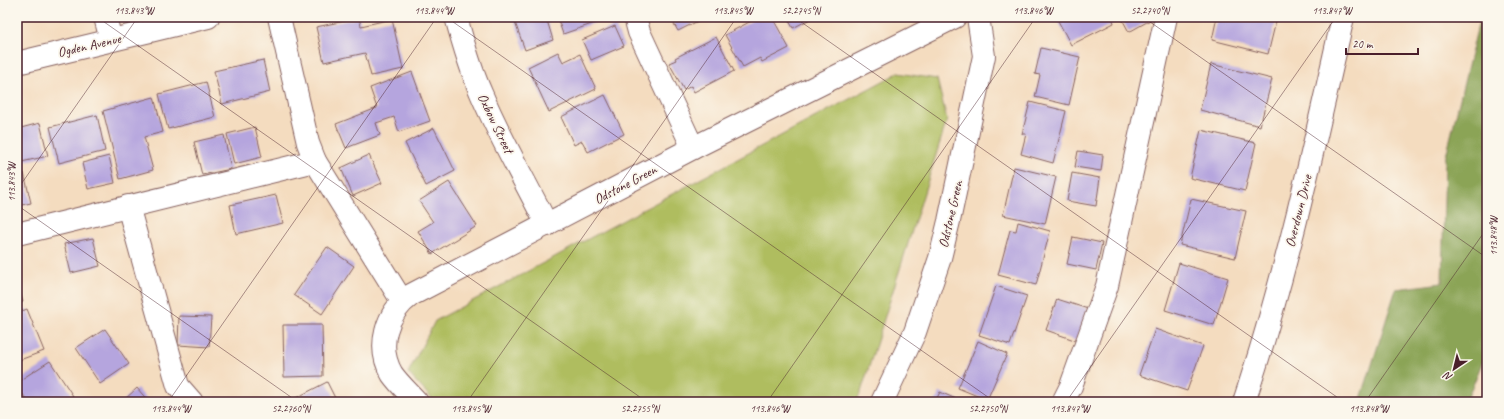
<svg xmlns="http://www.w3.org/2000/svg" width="1504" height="419" font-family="Caveat,sans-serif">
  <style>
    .green { fill: #afbd5f; stroke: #7c6e45 }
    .forest { fill: #8ba456; stroke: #6a6240 }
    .building { fill: #b5a5de }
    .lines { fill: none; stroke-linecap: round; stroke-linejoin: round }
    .minor-casing { stroke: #86615f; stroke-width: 24 }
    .minor { stroke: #fff; stroke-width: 22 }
    .ticks { fill: none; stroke: #4a1f2b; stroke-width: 1; stroke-opacity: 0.45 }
    .labels { text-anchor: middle; stroke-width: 3.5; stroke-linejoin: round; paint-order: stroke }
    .street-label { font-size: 14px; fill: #4a1f2b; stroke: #fbf7ec }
    .neatline { fill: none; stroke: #4a1f2b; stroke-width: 1.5 }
    .ticks-label { font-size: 10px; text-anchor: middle; fill: #4a1f2b }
  </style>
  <rect width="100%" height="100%" fill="#fbf7ec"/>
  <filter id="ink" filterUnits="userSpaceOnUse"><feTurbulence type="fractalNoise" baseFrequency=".025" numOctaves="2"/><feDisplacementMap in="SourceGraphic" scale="8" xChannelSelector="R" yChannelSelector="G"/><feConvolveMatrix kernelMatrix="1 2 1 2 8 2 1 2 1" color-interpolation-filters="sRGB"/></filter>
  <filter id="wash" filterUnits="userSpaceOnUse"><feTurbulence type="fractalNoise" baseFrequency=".012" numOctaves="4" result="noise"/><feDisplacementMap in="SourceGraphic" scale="16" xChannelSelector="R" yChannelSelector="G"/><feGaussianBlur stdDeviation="0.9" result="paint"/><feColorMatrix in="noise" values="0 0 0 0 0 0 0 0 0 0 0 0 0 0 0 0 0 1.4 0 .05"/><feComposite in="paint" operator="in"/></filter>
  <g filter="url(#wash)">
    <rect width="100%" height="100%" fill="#f4dcbf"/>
    <path class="green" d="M898,73L937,79L947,120L861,392L856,402H435L408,373L435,321Z"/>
    <path class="forest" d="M1480,17H1487V351L1473,385L1465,402H1360L1396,289L1442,283L1445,160Z"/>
    <g id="blocks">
      <g class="building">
        <path d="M513,17H546L553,40L525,50Z"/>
        <path d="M557,17H608L609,18L563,34Z"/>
        <path d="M670,17H701L702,19L678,31Z"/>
        <path d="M751,17H772L789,48L762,62L760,58L743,67L725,35L753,20Z"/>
        <path d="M787,17H814L793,28Z"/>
        <path d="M1056,17H1112L1114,23L1071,45Z"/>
        <path d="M1121,17H1153L1154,18L1129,32Z"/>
        <path d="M1217,17H1277L1268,54L1212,40Z"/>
        <path d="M359,18L361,26L392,19L403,69L371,76L365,53L324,62L316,27Z"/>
        <path d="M615,26L624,46L591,60L582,40Z"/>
        <path d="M716,37L734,71L694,92L691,86L684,90L669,63L676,60L675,58Z"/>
        <path d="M1041,48L1080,57L1069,105L1035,97L1040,75L1035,74Z"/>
        <path d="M558,52L563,62L580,54L596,89L549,112L528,67Z"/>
        <path d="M263,60L270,92L222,104L214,71Z"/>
        <path d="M1211,64L1272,79L1260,126L1200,110Z"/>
        <path d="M412,72L430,121L399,132L394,117L376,123L380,135L346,148L336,124L377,108L370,88Z"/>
        <path d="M206,82L215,117L168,129L159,94Z"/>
        <path d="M605,95L624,134L588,152L582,141L574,145L561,117Z"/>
        <path d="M154,97L163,132L144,137L153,170L120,179L103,111Z"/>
        <path d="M1030,102L1066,111L1053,163L1021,154L1026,134H1022Z"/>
        <path d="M97,115L105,151L59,163L50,127Z"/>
        <path d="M40,123L48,156L17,163V129Z"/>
        <path d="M255,127L262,157L234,164L227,134Z"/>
        <path d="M434,128L455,171L426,186L405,143Z"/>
        <path d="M1201,130L1256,143L1245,191L1190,178Z"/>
        <path d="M224,135L231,169L202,175L194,142Z"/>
        <path d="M1078,151L1103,155L1101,171L1075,167Z"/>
        <path d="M369,155L382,183L353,196L341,168Z"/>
        <path d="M109,156L115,183L88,189L82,163Z"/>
        <path d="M1014,167L1056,177L1045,224L1003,215Z"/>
        <path d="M24,173L31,203L17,206V175Z"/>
        <path d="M1072,173L1100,178L1096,206L1067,201Z"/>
        <path d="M449,182L477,226L432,254L418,231L433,222L419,201Z"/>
        <path d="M276,195L283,223L236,234L230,205Z"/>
        <path d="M1191,199L1246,211L1235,258L1180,245Z"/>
        <path d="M1018,222L1050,231L1036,285L998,275L1010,230L1016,231Z"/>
        <path d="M1073,237L1102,243L1096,270L1067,264Z"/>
        <path d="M93,238L100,266L71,273L64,244Z"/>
        <path d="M327,247L354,266L322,314L294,295Z"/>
        <path d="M1179,263L1228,278L1214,325L1165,310Z"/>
        <path d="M17,281L23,302L17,304Z"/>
        <path d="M996,286L1027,296L1010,345L979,335Z"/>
        <path d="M1057,299L1088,309L1077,341L1046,330Z"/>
        <path d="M27,309L44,351L17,361V313Z"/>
        <path d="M179,316L211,317L209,347L178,345Z"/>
        <path d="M283,325H322L323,376L284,377Z"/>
        <path d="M105,329L129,364L100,384L76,348Z"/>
        <path d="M1155,329L1203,346L1187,391L1139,375Z"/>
        <path d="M978,341L1007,354L987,400L958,388Z"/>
        <path d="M50,361L73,396L64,402H28L17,385V382Z"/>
        <path d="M327,382L337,402H295L294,399Z"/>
        <path d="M137,388L149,402H122Z"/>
        <path d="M940,392L963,402H935Z"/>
      </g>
    </g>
  </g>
  <g filter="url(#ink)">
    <use href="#blocks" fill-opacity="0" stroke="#86615f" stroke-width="1"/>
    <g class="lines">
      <defs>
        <g id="minor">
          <path d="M105,17L111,40"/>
          <path d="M279,17L308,143L315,161L402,301"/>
          <path d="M456,17C463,43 470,68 481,93C500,138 525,181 547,225"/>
          <path d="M635,17L639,32L693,148"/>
          <path d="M17,63L208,17"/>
          <path d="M128,206L178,386L192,402"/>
          <path d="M17,234L315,161"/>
          <path d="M417,402C409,393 399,384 392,374C376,347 386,313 411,295L693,148L955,17"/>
          <path d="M882,402L915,332L940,258L949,221L984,56L978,17"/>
          <path d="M1063,402L1071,386L1107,286L1166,17"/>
          <path d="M1244,402C1286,276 1314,146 1343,17"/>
        </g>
      </defs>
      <use href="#minor" class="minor-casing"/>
      <use href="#minor" class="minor"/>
    </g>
  </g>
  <path class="ticks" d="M97,17L647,402M446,17L995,402M794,17L1344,402M1143,17L1487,258M17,190L138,17M17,205L298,402M168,402L437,17M467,402L737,17M767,402L1036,17M1066,402L1336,17M1365,402L1487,228"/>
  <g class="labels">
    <g class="street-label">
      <text transform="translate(89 45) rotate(-13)" y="5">Ogden Avenue</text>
      <text transform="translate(496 123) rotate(64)" y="5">Oxbow Street</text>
      <text transform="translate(625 184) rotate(-28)" y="5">Odstone Green</text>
      <text transform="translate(1298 211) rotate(-76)" y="5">Overdown Drive</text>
      <text transform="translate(950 214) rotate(-77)" y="5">Odstone Green</text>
    </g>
  </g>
  <rect width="1504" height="419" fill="none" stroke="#fbf7ec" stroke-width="44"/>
  <g transform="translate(1454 369) rotate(215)" stroke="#fbf7ec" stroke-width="3" paint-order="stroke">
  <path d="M0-3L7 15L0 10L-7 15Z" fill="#4a1f2b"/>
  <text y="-6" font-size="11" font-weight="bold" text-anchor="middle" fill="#4a1f2b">N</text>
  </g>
  <path d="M1346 48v6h72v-6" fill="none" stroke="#4a1f2b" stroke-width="2"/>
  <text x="1352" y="48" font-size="12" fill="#4a1f2b" stroke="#fbf7ec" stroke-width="3" paint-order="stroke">20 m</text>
  <rect x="22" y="22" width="1460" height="375" class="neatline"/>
  <g class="ticks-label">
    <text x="134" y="14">113.843°W</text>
    <text x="434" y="14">113.844°W</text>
    <text x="733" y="14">113.845°W</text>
    <text x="801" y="14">52.2745°N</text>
    <text x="1033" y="14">113.846°W</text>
    <text x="1150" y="14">52.2740°N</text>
    <text x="1332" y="14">113.847°W</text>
    <text transform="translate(11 182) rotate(-90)" y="4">113.843°W</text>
    <text transform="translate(1493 236) rotate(-90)" y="4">113.848°W</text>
    <text x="171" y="412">113.844°W</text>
    <text x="291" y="412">52.2760°N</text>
    <text x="471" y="412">113.845°W</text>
    <text x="640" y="412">52.2755°N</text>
    <text x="770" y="412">113.846°W</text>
    <text x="988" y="412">52.2750°N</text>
    <text x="1070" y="412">113.847°W</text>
    <text x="1369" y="412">113.848°W</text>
  </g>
</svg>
